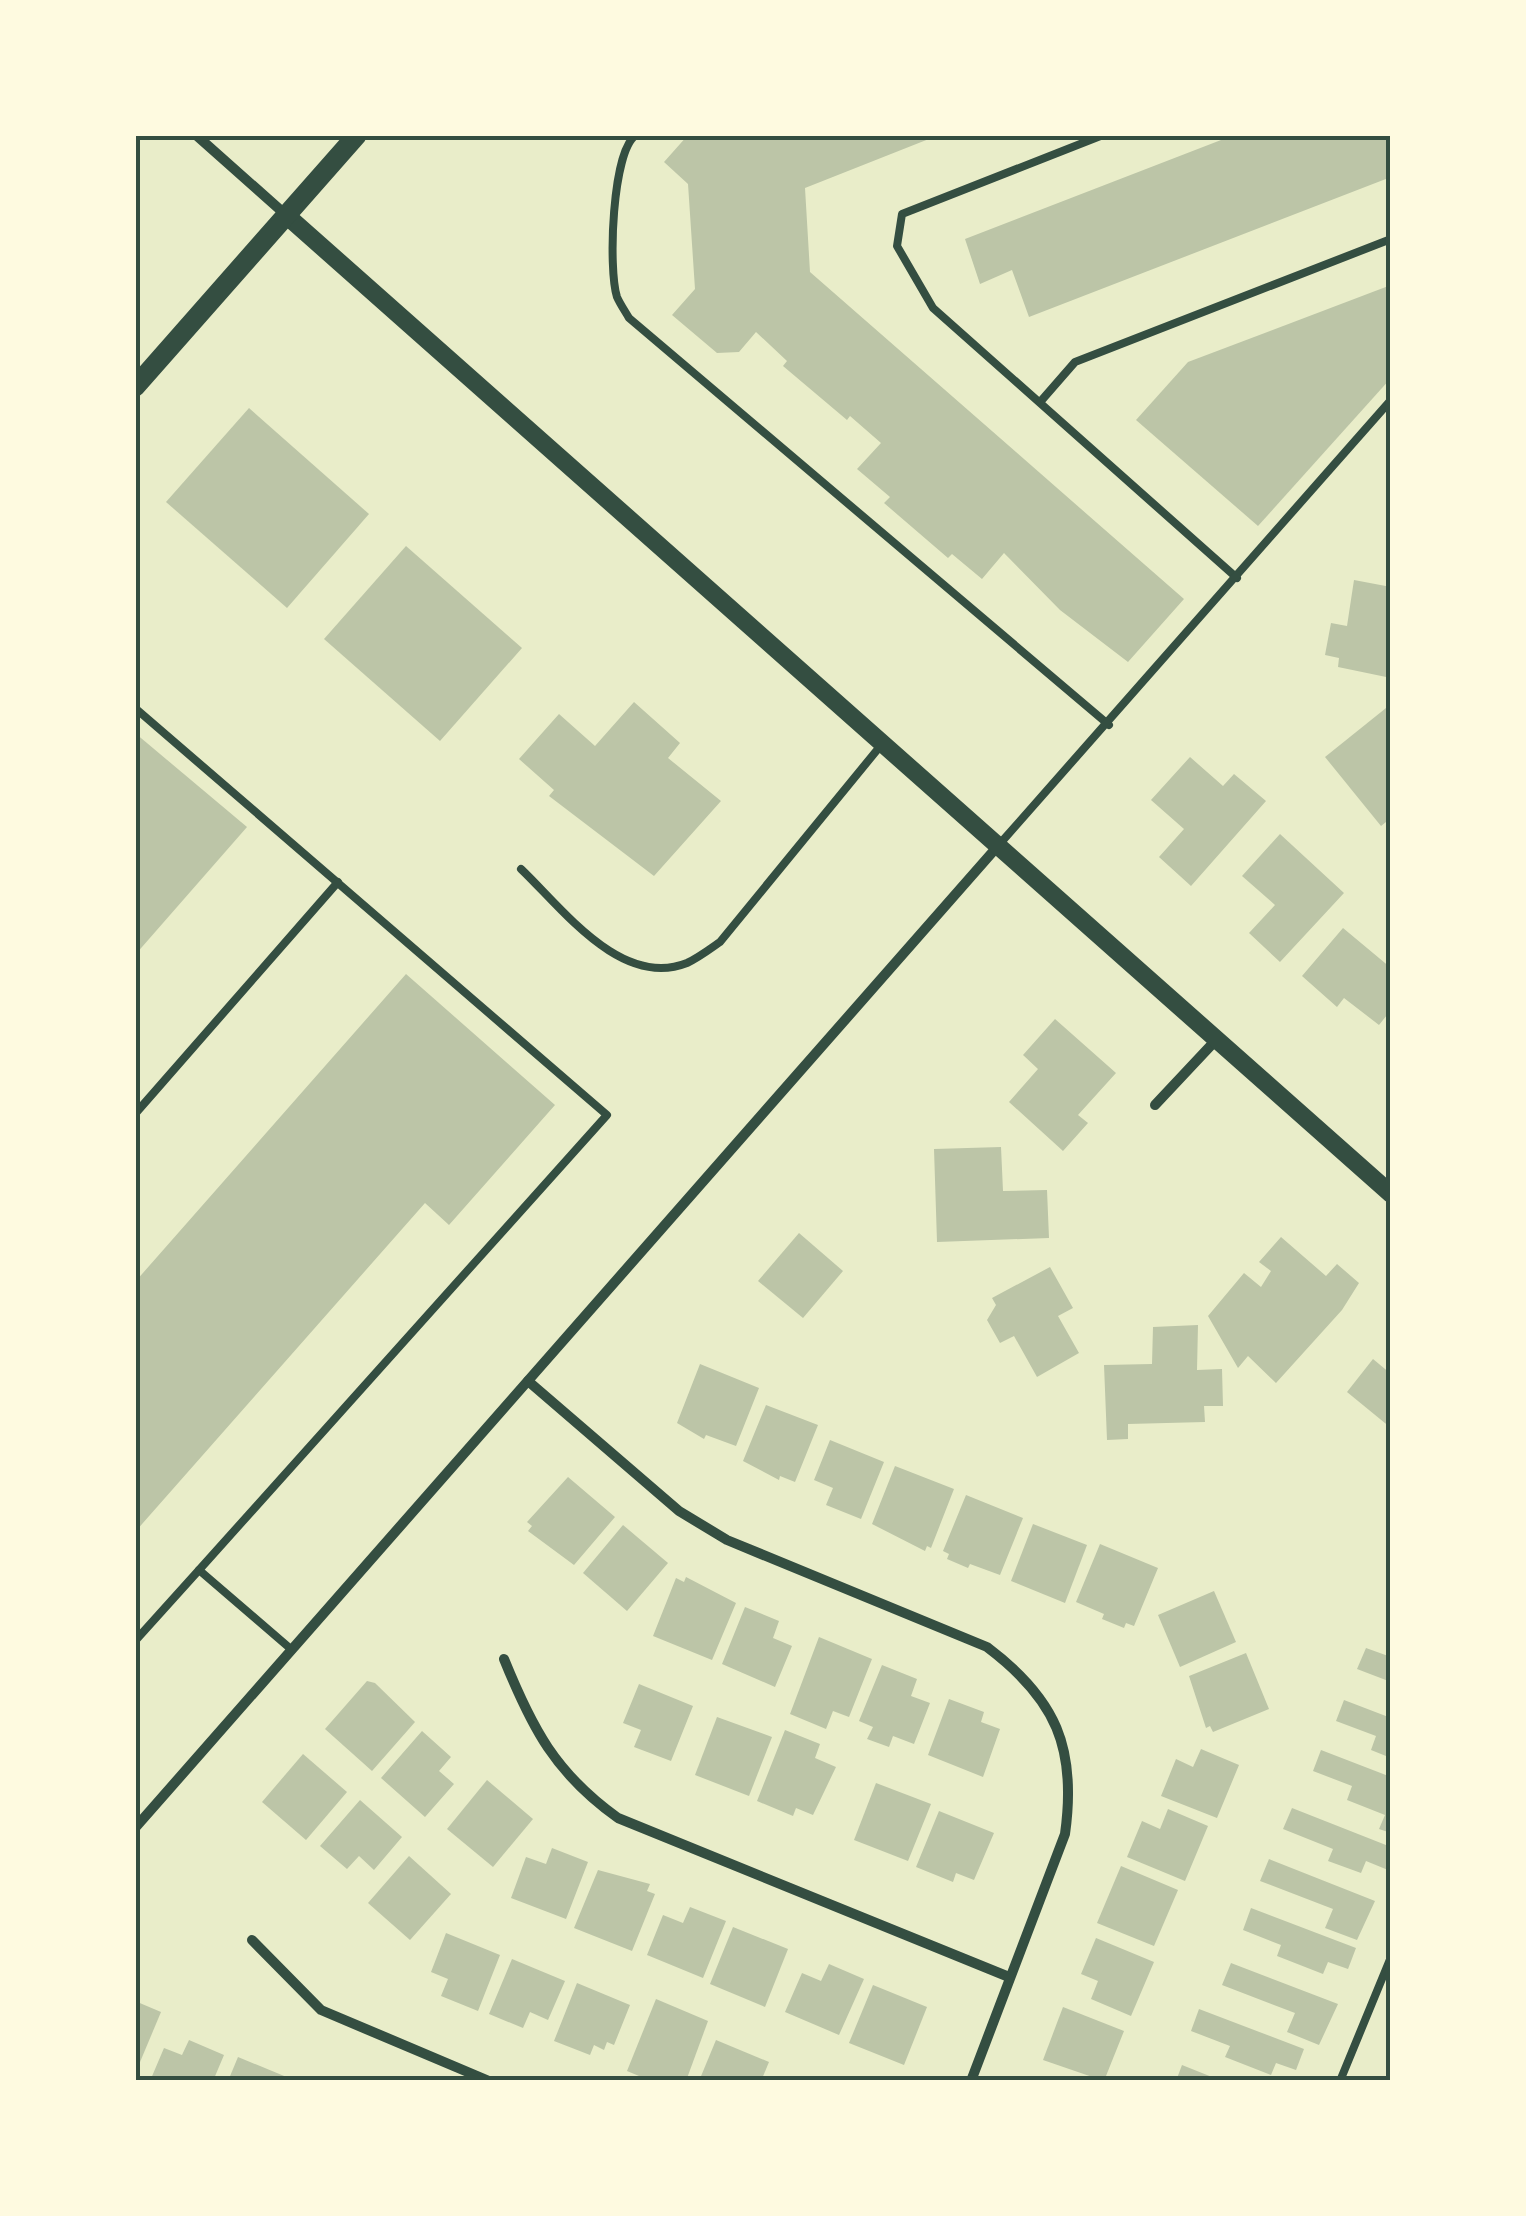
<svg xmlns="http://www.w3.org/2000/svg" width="1526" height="2216" font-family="Montserrat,sans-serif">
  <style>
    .building { fill: #bcc5a7 }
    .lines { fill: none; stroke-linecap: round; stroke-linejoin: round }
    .service { stroke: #344e41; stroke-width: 8 }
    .minor { stroke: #344e41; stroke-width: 10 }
    .tertiary { stroke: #344e41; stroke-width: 18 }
    .secondary { stroke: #344e41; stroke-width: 20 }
    .neatline { fill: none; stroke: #344e41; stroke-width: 4 }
  </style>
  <rect width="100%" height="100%" fill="#e9edc9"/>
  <g class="building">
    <path d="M688,135H939L805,188L810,272L1184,599L1128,662L1060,610L1004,553L982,579L952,554L948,558L884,503L890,497L857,469L881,443L850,416L847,420L783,366L787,361L756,332L739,352L717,353L672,315L695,289L688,184L664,162Z"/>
    <path d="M1234,135H1391V177L1029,317L1012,270L980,284L965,239Z"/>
    <path d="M1391,285V378L1258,526L1136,420L1188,362Z"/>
    <path d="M249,408L369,514L287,608L166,502Z"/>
    <path d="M406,546L522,648L440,741L324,639Z"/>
    <path d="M1354,580L1391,587V678L1338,667L1339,658L1325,655L1331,623L1347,626Z"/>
    <path d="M634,702L680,743L668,758L721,801L654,876L549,796L554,790L519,759L559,714L595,746Z"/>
    <path d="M1391,704V818L1381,826L1325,757Z"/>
    <path d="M135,733L247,827L135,955Z"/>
    <path d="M1190,757L1223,786L1234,774L1266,801L1191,886L1159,857L1184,829L1151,800Z"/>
    <path d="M1280,834L1344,893L1280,962L1249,933L1275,905L1242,876Z"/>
    <path d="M1343,928L1391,968V1010L1379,1025L1344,998L1337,1007L1302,976Z"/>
    <path d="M406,974L555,1105L449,1225L425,1203L135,1532V1282Z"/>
    <path d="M1055,1019L1116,1073L1078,1115L1088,1123L1063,1151L1009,1102L1038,1069L1023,1055Z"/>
    <path d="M1001,1147L1003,1191L1047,1190L1049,1238L937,1242L934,1149Z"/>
    <path d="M799,1233L843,1271L803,1318L758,1281Z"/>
    <path d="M1281,1237L1326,1276L1337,1264L1359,1283L1342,1310L1276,1383L1248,1356L1238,1368L1208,1316L1244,1273L1261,1287L1271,1271L1259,1262Z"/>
    <path d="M1050,1267L1073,1308L1058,1316L1079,1353L1037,1377L1014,1336L1000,1343L987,1320L996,1305L992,1298Z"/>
    <path d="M1198,1325L1197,1370L1222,1369L1223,1406H1204L1205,1422L1128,1424V1439L1107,1440L1104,1365L1152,1364L1153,1327Z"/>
    <path d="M1373,1359L1391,1374V1428L1347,1392Z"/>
    <path d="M700,1364L759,1388L736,1446L706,1435L704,1439L677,1423Z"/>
    <path d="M766,1405L818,1425L795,1482L780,1476L779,1480L743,1461Z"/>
    <path d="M830,1440L884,1462L861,1519L826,1505L833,1488L814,1480Z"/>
    <path d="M895,1466L954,1489L931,1548L927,1546L925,1551L872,1524Z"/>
    <path d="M568,1477L615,1517L574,1565L528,1531L532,1526L527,1522Z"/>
    <path d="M966,1495L1023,1518L1000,1575L970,1564L968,1568L947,1559L949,1554L943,1551Z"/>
    <path d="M1033,1524L1087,1545L1065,1603L1011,1581Z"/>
    <path d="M623,1525L668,1563L627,1611L583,1573Z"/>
    <path d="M1100,1544L1158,1568L1134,1626L1126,1623L1124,1628L1102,1619L1104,1614L1076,1602Z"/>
    <path d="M686,1577L736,1603L712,1660L653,1636L676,1578L684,1582Z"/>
    <path d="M1214,1591L1236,1642L1180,1667L1158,1615Z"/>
    <path d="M745,1607L779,1621L773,1638L792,1646L775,1687L722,1664Z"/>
    <path d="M819,1637L872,1659L849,1717L833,1711L826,1729L790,1714Z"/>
    <path d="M1366,1648L1391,1657V1682L1357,1669Z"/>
    <path d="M1246,1653L1269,1709L1213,1732L1210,1726L1206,1728L1189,1676Z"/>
    <path d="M882,1665L917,1679L911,1696L930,1703L914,1744L893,1736L889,1747L867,1739L873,1727L859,1721Z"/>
    <path d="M367,1681L375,1683L415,1722L372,1771L325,1729Z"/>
    <path d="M639,1684L693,1706L671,1761L634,1747L641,1730L623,1723Z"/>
    <path d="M949,1699L984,1712L981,1722L1000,1729L983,1777L928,1755Z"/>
    <path d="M1344,1700L1391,1718V1758L1371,1750L1376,1736L1336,1721Z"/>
    <path d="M717,1717L772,1737L749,1796L695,1775Z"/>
    <path d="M785,1730L820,1744L815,1758L836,1767L813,1815L796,1808L793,1816L757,1801Z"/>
    <path d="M422,1731L451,1757L439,1771L454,1784L425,1817L381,1778Z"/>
    <path d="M1201,1749L1239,1765L1217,1818L1161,1796L1176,1759L1193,1767Z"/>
    <path d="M1321,1750L1391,1777V1833L1379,1829L1385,1815L1347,1800L1352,1786L1313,1771Z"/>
    <path d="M303,1754L347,1792L306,1840L262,1802Z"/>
    <path d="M487,1780L533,1819L493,1867L447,1829Z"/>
    <path d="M876,1783L931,1804L908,1861L854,1840Z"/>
    <path d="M360,1800L402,1837L374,1870L359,1856L347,1869L320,1846Z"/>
    <path d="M1292,1808L1391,1847L1388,1870L1366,1861L1361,1873L1328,1861L1333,1849L1283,1829Z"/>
    <path d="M1168,1809L1208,1826L1185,1881L1127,1857L1142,1821L1160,1829Z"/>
    <path d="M939,1811L994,1833L974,1880L956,1873L953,1882L916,1867Z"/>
    <path d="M552,1848L588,1862L566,1919L511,1898L526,1857L546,1864Z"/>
    <path d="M409,1856L451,1894L410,1940L368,1903Z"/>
    <path d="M1269,1859L1375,1901L1357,1940L1325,1928L1333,1909L1260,1881Z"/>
    <path d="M1121,1866L1178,1890L1154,1946L1097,1923Z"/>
    <path d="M598,1870L650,1884L647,1891L655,1894L632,1951L574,1928Z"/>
    <path d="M690,1907L726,1921L703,1978L647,1955L663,1915L683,1923Z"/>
    <path d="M1251,1908L1356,1948L1348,1969L1328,1962L1323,1974L1277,1956L1281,1945L1243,1930Z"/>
    <path d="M733,1927L788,1949L765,2007L710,1984Z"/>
    <path d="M446,1933L500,1955L478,2011L441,1996L448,1979L431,1972Z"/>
    <path d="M1096,1938L1154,1962L1131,2016L1091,1999L1098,1981L1081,1974Z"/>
    <path d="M512,1959L565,1981L548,2020L530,2012L523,2028L489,2014Z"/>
    <path d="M1231,1963L1338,2004L1319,2045L1287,2032L1295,2013L1222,1985Z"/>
    <path d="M829,1964L864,1979L839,2035L785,2012L802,1973L821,1981Z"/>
    <path d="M577,1983L630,2005L614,2045L607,2042L604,2050L594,2045L590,2055L554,2041Z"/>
    <path d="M873,1985L927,2007L904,2065L849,2043Z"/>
    <path d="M656,1999L708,2021L686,2081H651L627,2071Z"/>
    <path d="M135,2001L161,2012L135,2074Z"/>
    <path d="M1063,2007L1124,2031L1104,2081L1043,2060Z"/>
    <path d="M1199,2009L1304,2049L1296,2070L1276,2063L1271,2075L1225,2057L1230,2046L1191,2031Z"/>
    <path d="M189,2040L224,2055L213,2081H150L164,2048L182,2055Z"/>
    <path d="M716,2040L769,2062L761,2081H699Z"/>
    <path d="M238,2057L289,2078L288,2081H228Z"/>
    <path d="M1182,2065L1222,2081H1176Z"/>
  </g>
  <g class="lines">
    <g class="service">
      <path d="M636,135C612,151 608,269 617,297C620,304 625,311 629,318L1109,725"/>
      <path d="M1103,135L902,214L897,246L933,308L1237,578"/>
      <path d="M1041,401L1075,362L1391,239"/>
      <path d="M135,708L607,1115L199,1570"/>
      <path d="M997,847L1391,400"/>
      <path d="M521,869C562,908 621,989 687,963C698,958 710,949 720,942L882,744"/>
      <path d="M135,1114L338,882"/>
      <path d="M135,1641L199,1570L292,1650"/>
      <path d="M1340,2081L1391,1957"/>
    </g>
    <g class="minor">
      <path d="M196,135L286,215"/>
      <path d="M1155,1105L1216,1040"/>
      <path d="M528,1381L679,1511L727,1540L987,1647C1056,1699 1077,1748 1065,1834L971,2081"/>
      <path d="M504,1659C532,1728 555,1773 618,1818L1009,1977"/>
      <path d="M135,1828L997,847"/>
      <path d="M252,1940L321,2010L489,2081"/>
    </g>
    <path class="tertiary" d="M286,215L1391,1194"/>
    <path class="secondary" d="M135,387L357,135"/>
  </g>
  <rect width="1526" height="2216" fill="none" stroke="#fefae0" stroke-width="275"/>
  <rect x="138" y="138" width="1250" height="1940" class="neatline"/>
</svg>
